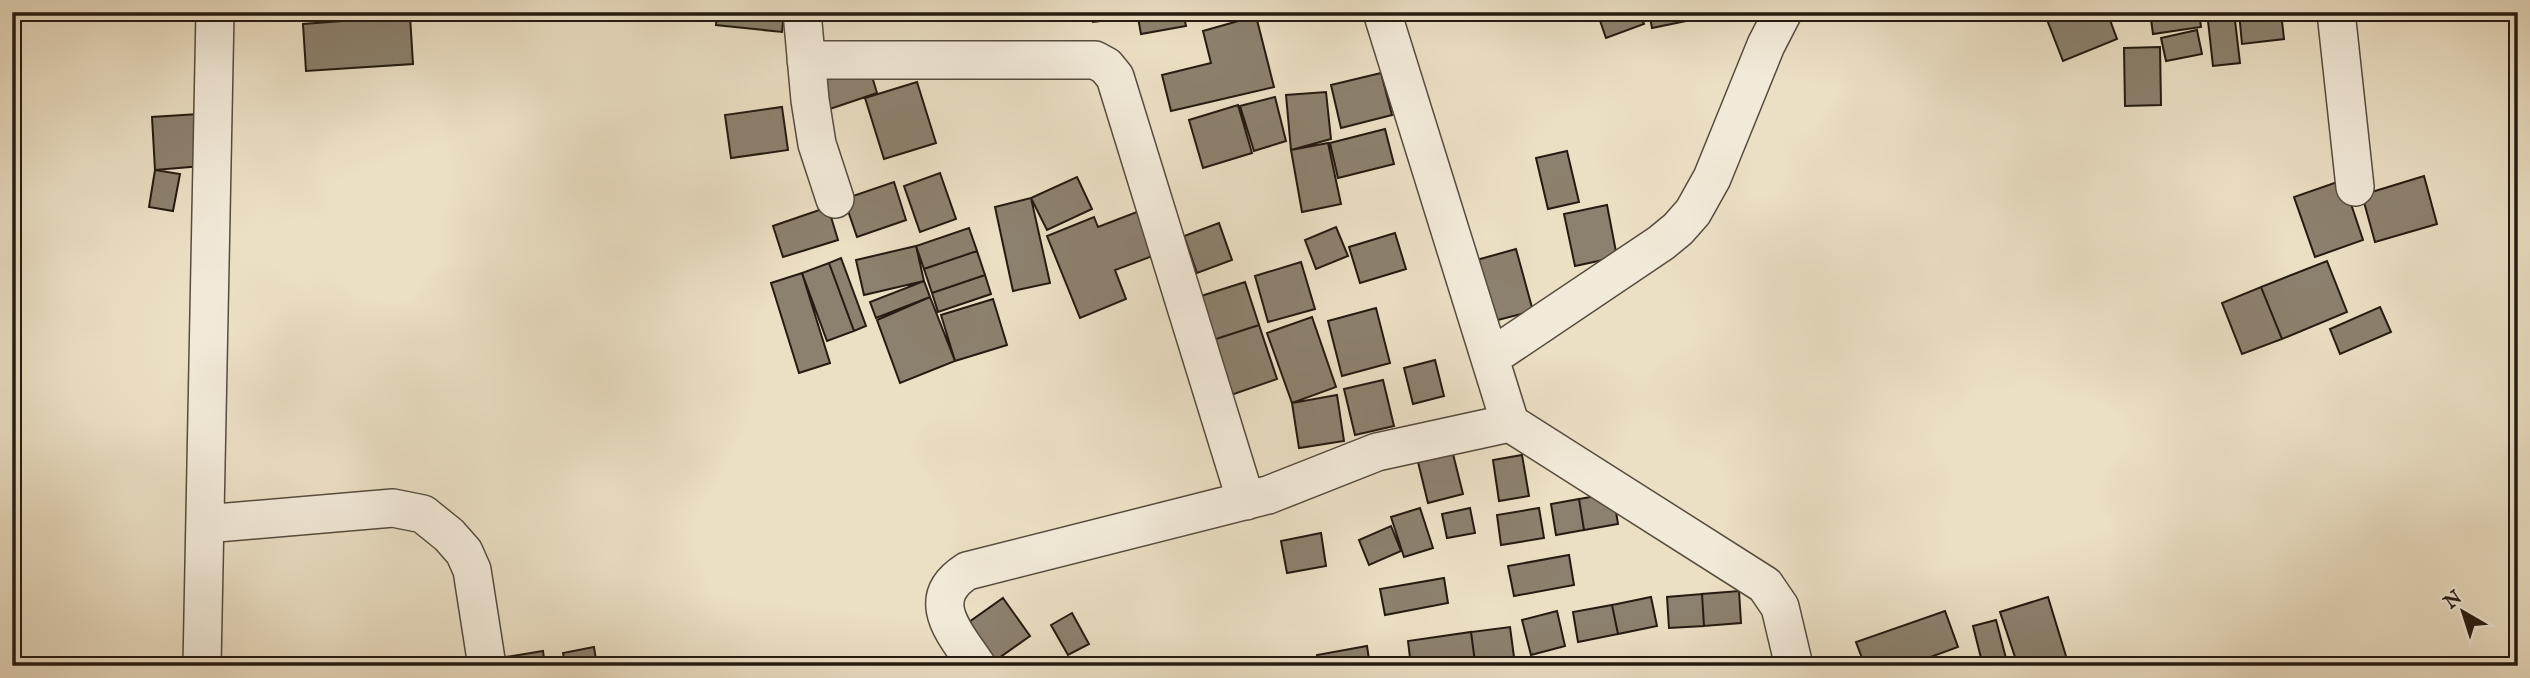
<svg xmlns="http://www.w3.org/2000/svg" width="2530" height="678" font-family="'IM FELL English',serif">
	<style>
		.building { fill: #8c816e; stroke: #251b11; stroke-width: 2 }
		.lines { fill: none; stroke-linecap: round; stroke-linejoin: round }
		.street-casing { stroke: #564c3e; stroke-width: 40 }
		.street { stroke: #f2ead9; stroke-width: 37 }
	</style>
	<rect width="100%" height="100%" fill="#ebdfc4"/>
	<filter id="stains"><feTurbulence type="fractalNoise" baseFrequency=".00286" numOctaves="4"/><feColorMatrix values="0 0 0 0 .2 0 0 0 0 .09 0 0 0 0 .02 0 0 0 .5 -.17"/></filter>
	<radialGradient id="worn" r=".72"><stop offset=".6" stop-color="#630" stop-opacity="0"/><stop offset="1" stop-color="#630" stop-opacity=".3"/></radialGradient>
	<path class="building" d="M717,12H784L782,32L716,25Z
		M1091,12H1126V18L1093,22Z
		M1137,12H1183L1186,26L1141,34Z
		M1597,12H1639L1644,24L1606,38Z
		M1649,12H1694L1696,19L1652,28Z
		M2044,12H2077L2080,19L2098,12H2107L2117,39L2063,61Z
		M2150,12H2199L2201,27L2153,34Z
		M2207,12H2234L2240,63L2213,66Z
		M2239,12H2281L2284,39L2242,44Z
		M410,16L413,64L306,71L303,24Z
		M1256,16L1274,87L1171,111L1162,75L1211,63L1203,31Z
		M2197,30L2202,54L2166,61L2161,38Z
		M2160,47L2161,105L2125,106L2124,48Z
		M868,63L877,93L824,111L814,81Z
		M1381,73L1392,115L1341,128L1331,85Z
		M917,82L936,143L884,159L865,98Z
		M1326,92L1331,139L1291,150L1286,95Z
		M1275,97L1286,141L1254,151L1240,106Z
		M1238,105L1252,153L1203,168L1189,120Z
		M782,107L788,150L731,158L725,115Z
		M198,114L202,166L155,170L152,117Z
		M1385,129L1394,164L1338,178L1330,143Z
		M1328,143L1341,204L1302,212L1291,150Z
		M1567,151L1579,202L1548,209L1536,158Z
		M155,170L180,174L173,211L149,207Z
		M940,173L956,219L920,232L904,186Z
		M2424,176L2437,224L2375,242L2362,195Z
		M1077,177L1092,209L1047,230L1031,198Z
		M2343,180L2363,240L2315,257L2294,197Z
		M894,182L906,220L857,237L844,199Z
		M1031,198L1050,283L1013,291L995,207Z
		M1607,205L1617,257L1575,266L1564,214Z
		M828,207L838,240L783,257L773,226Z
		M1142,210L1158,254L1115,270L1126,299L1080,318L1047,236L1094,217L1098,227Z
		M1219,223L1232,260L1197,273L1184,236Z
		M1336,227L1348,256L1316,269L1305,240Z
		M969,228L977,251L924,269L916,246Z
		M1395,233L1406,269L1360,283L1349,247Z
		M916,246L924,281L864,295L856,260Z
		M1516,249L1533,311L1490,322L1473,261Z
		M977,251L985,275L932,293L924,269Z
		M841,258L866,326L854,331L829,263Z
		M2327,261L2347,312L2282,339L2261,287Z
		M1301,262L1315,309L1268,322L1255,276Z
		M829,263L854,331L827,341L802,273Z
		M802,273L830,363L799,373L771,283Z
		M985,275L991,294L938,312L932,293Z
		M924,281L930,297L876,318L870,302Z
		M1245,282L1259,325L1213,340L1198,297Z
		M2261,287L2282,339L2242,354L2222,303Z
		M930,297L955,361L900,383L877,320Z
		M993,299L1007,345L955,361L941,315Z
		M2380,307L2391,332L2340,354L2330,329Z
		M1376,308L1390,363L1342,376L1328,321Z
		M1312,317L1336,387L1292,403L1267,333Z
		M1259,325L1277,379L1231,395L1213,340Z
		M1435,360L1444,396L1413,404L1404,368Z
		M1383,380L1394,426L1355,435L1344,389Z
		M1337,395L1344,441L1299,448L1292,403Z
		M1453,454L1463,494L1428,503L1418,462Z
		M1522,455L1529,496L1499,501L1493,460Z
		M1613,493L1618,524L1584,530L1579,499Z
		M1579,499L1584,530L1556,535L1551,504Z
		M1420,508L1433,548L1404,557L1391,517Z
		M1470,508L1475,533L1447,538L1442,514Z
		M1539,508L1544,538L1501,545L1497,515Z
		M1391,526L1401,551L1369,565L1359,540Z
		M1321,533L1326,566L1287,573L1281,541Z
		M1569,555L1574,585L1514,596L1508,566Z
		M1444,578L1448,603L1385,615L1380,589Z
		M1739,591L1741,623L1704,626L1702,594Z
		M1702,594L1704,626L1669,628L1667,597Z
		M1651,597L1657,626L1618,634L1612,605Z
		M2048,597L2069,666H2018L2000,612Z
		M1003,598L1030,636L989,665L962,627Z
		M1612,605L1618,634L1578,642L1573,612Z
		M1557,611L1565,646L1531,655L1522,620Z
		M1945,611L1958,647L1906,666H1865L1856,642Z
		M1072,613L1089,644L1068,655L1051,625Z
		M1996,620L2008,666H1983L1973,626Z
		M1510,627L1514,657L1475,662L1471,632Z
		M1471,632L1475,662L1450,666H1411L1408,641Z
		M1367,646L1370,666H1319L1317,655Z
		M594,647L597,666H565L563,653Z
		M543,651L545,666H502L500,658Z"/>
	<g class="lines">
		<g class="street-casing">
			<path id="street" d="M802,12L810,100L817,144L835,199
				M1382,12L1510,423L1765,585L1780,607L1794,666
				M2336,12L2355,187
				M806,60H1095L1106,66L1115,77L1246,501
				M1490,358L1661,243L1678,229L1693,212L1712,178L1766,45L1783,12
				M205,524L393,508L423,514L449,535L464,552L472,570L487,666
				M202,666L215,12
				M977,666C956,634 922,600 967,571L1268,495L1377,452L1510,423"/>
		</g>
		<use href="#street" class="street"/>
	</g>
	<rect width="2530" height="678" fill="none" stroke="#ebdfc4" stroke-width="42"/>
	<rect x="14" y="14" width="2502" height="650" fill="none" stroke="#251b11" stroke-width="3.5"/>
	<rect x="21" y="21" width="2488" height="636" fill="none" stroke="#251b11" stroke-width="2"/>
	<g transform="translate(2463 612) rotate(321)" stroke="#f2ead9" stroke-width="5" paint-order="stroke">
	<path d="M0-5L12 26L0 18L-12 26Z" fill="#251b11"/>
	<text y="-10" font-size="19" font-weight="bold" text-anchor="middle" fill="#251b11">N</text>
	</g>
	<rect width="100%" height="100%" filter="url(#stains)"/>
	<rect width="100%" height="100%" fill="url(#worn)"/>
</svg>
